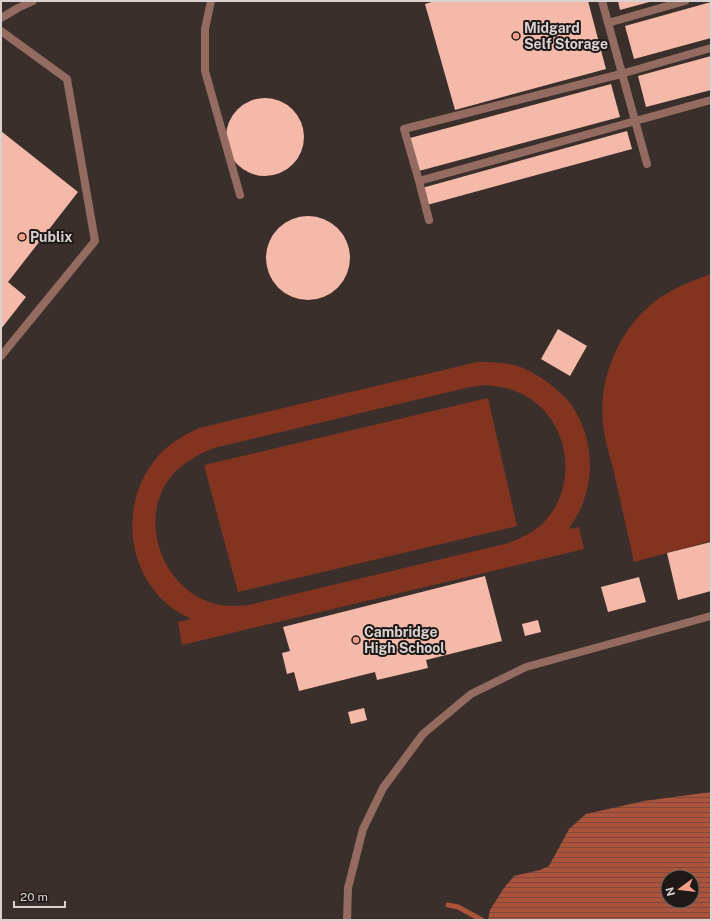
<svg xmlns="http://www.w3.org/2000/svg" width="712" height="921" font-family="'Public Sans',sans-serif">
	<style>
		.grass { fill: #833420; fill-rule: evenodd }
		.water { fill: url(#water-rules); fill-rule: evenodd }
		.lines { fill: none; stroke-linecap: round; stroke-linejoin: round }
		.stream { stroke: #ac533c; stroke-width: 5 }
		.building { fill: #f5b9a9 }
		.lane { stroke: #946b60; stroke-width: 8 }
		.poi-dot { fill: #f49e88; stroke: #1e1917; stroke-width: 1.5 }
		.labels { text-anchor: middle; stroke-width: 4; stroke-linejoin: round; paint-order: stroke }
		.poi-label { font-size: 14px; font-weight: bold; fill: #dad2d0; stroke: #1e1917; text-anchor: start }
	</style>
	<defs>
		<pattern id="water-rules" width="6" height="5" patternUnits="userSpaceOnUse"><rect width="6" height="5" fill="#ac533c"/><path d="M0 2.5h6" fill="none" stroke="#7c4a3d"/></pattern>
	</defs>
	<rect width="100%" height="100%" fill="#3b2f2c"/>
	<path class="grass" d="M711,274V541L634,562C627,531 620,499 613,468C609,453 604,438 603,423C598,379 619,330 654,302C670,289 692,281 711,274Z
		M477,362C490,362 502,362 514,365C529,369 544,379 556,389C562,395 570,401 574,409C592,438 595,473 582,505C579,514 573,521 569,529L579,527L584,549L182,645L178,622L191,619C182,614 172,609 165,602C124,564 121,497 159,455C170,443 184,435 199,428ZM485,385C495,386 505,387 515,391C569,411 583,485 541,525C532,533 520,538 509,543L249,605C238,606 227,607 216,604C160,590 135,514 175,472C186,461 199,454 214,448L470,387Z
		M488,398L517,526L238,592L204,465Z"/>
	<path class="water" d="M711,792V920H488L490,910L504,888L514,876L540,870L549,866L569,829L586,814L644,801ZM668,877H692V901H668Z"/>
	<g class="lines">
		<path class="stream" d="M448,905L458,907L482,920"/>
	</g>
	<path class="building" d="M435,1H588L606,69L455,110L425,4Z
		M618,1H653L620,10Z
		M711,2V38L634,59L625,26Z
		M711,56V90L646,107L638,76Z
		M611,84L620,117L419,171L410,138Z
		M226 137a39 39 0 1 1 78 0a39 39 0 1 1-78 0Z
		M1,131L78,192L8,282L26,297L1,329Z
		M627,131L632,149L427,205L422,188Z
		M266 258a42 42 0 1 1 84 0a42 42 0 1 1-84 0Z
		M558,329L587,346L570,376L541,359Z
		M711,542V591L678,600L667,553Z
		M485,576L502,641L426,660L428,668L377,680L375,672L299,691L294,672L287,674L282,653L290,651L283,627Z
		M639,577L646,602L608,612L601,587Z
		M538,620L541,632L525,636L522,624Z
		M364,708L367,720L351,724L348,712Z"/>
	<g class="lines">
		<path class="lane" d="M211,1L205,29V71L240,195
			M602,1L647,164
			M1,18L18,8L33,1
			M608,23L685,1
			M1,31L67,79L95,241L1,356
			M419,181L404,129L621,74L711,48
			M429,220L419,181L711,100
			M347,920L348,888L363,829L383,788L423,734L471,694L526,667L711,616"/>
	</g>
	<g class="poi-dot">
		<circle cx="516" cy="36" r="4"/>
		<circle cx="22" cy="237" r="4"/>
		<circle cx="356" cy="640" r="4"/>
	</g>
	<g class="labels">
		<g class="poi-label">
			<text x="524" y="33">Midgard<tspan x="524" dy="16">Self Storage</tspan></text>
			<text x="30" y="242">Publix</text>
			<text x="364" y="637">Cambridge<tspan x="364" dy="16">High School</tspan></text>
		</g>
	</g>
	<rect width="712" height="921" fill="none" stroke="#dad2d0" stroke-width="4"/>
	<g transform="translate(680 889) rotate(255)"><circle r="19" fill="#1e1917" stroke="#696361"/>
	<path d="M0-3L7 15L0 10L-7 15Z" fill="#f49e88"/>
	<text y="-6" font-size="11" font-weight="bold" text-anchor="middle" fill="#dad2d0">N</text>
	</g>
	<path d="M14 901v6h51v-6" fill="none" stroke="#dad2d0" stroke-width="2"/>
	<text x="20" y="901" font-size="12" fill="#dad2d0" stroke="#1e1917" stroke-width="3" paint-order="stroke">20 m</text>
</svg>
